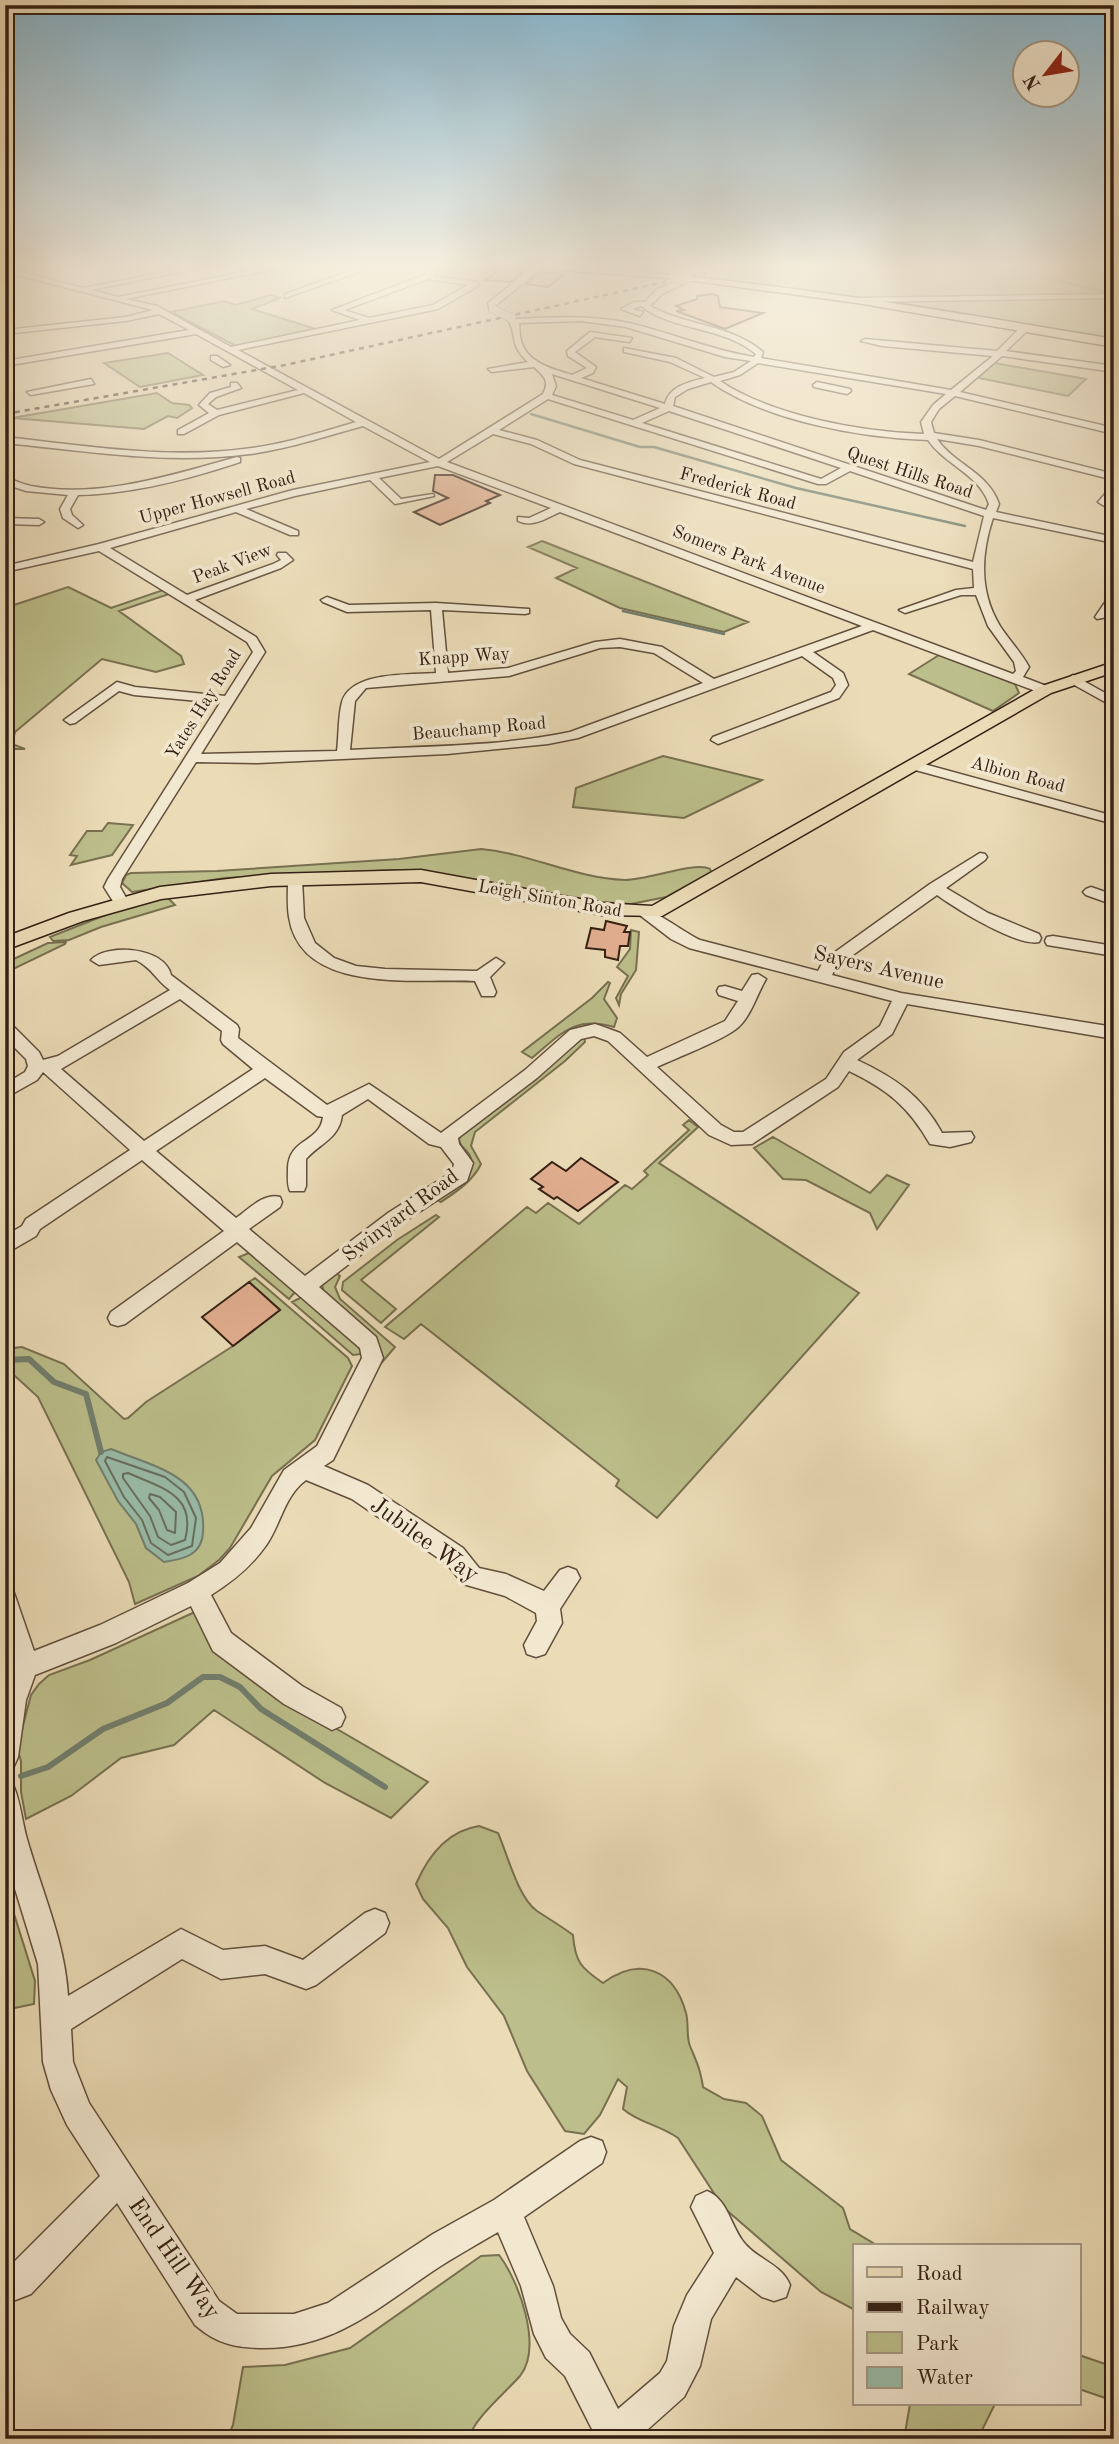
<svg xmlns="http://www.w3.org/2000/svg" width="1119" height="2444" font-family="'Old Standard TT',serif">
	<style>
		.green { fill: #bcbf8b; stroke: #787050; stroke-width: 2 }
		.water { fill: #99bca9; stroke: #717e6d; stroke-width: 2 }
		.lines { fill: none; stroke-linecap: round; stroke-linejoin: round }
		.shore { stroke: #676e5e; stroke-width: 2 }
		.stream-far1 { stroke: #717e6d; stroke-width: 2.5 }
		.stream { stroke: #717e6d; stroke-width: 6 }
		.building { fill: #e2af90; stroke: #352014; stroke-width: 2 }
		.minor-casing { stroke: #624f3d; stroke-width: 3 }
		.major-casing { stroke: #352014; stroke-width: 3 }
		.highway-casing { stroke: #352014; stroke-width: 3 }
		.minor { fill: #f2e8d0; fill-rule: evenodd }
		.major { fill: #ebdcb7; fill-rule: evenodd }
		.highway { fill: #ebdcb7; fill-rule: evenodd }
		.rail { stroke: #352014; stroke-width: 2.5; stroke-dasharray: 5 5; stroke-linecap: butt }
		.minor-bridge-casing { stroke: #624f3d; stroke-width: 9; stroke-linecap: butt }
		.highway-bridge-casing { stroke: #352014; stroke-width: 13; stroke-linecap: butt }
		.minor-bridge { stroke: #f2e8d0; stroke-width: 8 }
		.highway-bridge { stroke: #ebdcb7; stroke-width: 12 }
		.labels { text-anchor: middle; stroke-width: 7; stroke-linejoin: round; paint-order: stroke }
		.far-street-label { font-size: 18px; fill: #352014; stroke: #f2e8d0 }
		.street-label { font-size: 21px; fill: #352014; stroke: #f2e8d0 }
		.near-street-label { font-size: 24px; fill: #352014; stroke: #f2e8d0 }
	</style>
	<rect width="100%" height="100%" fill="#ebdcb7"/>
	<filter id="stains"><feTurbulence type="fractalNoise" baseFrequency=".00286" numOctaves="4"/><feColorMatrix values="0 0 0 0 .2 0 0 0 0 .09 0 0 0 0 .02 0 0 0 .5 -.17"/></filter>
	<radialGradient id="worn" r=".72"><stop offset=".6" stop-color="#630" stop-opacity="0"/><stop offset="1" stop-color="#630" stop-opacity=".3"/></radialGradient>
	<path class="green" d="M534,264H1114L1110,271L1097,269L1114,274V341L772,286L656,273Z
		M271,295L280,298L252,309L316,329L236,346L171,312L224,301L235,305Z
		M168,353L203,375L140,387L104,363Z
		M994,363L1086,379L1068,396L974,377Z
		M157,393L172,403L189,405L192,408L177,418L168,416L144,429L12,418Z
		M542,541L748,622L724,632L620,608L556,578L577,568L528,547Z
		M68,587L111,608L163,590L169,594L119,611L181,656L184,664L156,672L102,659L15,732L12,744L25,749H5V608Z
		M939,655L1015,684L1019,693L993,711L909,674Z
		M663,756L762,780L684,818L573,807L576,788Z
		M108,823L133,825L112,855L71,865L77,856L70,855L87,831H102Z
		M481,849C532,854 574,878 625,880C649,880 695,861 710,869L711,872L666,897L631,904L599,902L428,872L394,870L225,878L132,892L122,883L126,875L131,873L217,871L399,859Z
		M167,897L175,905L101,927L69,940L53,941L50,937L108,914Z
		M631,930L639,932L636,970L621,994L619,1005L616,998L628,976L617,967L630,949Z
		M66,942L65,944L5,973V963L48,943Z
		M608,982L610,983L604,999L617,1018L614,1027C574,1015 560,1035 532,1058L522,1052L592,998Z
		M584,1037L585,1042L565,1061L475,1132L471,1146L481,1164C473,1181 456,1192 441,1202L439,1201L438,1199C451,1190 480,1176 470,1156C466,1148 459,1147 459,1137Z
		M689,1120L698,1127L659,1163L859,1293L657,1518L616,1486L619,1480L421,1324L404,1339L385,1327L527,1207L536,1213L548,1203L579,1224L625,1185L632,1189L648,1175L644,1171L689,1130L683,1125Z
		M773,1137L870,1193L887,1175L909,1185L877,1229L870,1213L806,1180L783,1179L754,1148Z
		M436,1215L439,1217L361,1280L396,1309L381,1323L342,1290L343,1282L397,1240Z
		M249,1253L295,1292L289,1299L239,1257Z
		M335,1272L340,1276L335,1287L340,1299L395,1347L377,1368L381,1356L377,1340L324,1294L322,1284Z
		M255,1278L348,1358L352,1366L315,1440L272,1476L230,1548L219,1560L198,1576L135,1604L129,1582L38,1397L15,1376L5,1377V1349L22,1347L64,1364L124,1419L128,1418L146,1402L233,1346L280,1310L249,1282Z
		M302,1297L359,1347L362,1354L353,1355L292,1302Z
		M197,1611L318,1718L428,1782L391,1818L325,1783L214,1710L174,1745L121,1758L71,1796L26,1819L21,1792V1761L17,1748L31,1695L39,1684L49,1675L90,1660Z
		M479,1826L498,1833C507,1853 518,1898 537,1911C549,1919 561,1926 573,1935C575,1962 581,1968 603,1983C640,1956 674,1969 686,2013C689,2023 686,2036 690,2046C697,2063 700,2068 703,2087L724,2099L746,2103L762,2116L781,2160L843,2208L850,2229L878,2246H855V2310L821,2292L723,2207L678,2138C660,2125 639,2123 623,2109L627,2087L618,2079L600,2115L584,2134L565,2131L527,2071L504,2016L467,1967L448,1928L423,1899L416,1884C428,1856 447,1831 479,1826Z
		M5,1885L35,1981L34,2004L5,2010Z
		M499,2255C519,2281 543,2347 520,2376C507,2391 472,2420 469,2439H227L233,2425L243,2367L285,2365L350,2348L481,2256Z
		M1079,2355L1114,2367V2401L1079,2389Z
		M910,2404H995L982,2430L981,2439H904Z"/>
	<path class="water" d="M111,1449C154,1467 207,1475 203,1532C202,1555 184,1559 164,1562L146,1548L136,1524L118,1501L96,1460L101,1452Z"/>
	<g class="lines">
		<path class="shore" d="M107,1457L165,1477L184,1492L196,1518L192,1546L168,1555L151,1543L142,1520L124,1497L105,1461Z
			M128,1473C162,1488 197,1495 185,1540L171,1545L158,1537L150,1516L123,1478V1474Z
			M150,1494L160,1497L176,1512L175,1533L167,1530L159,1510L149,1498Z"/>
		<path class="stream-far1" d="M1013,264L1044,277L1114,294
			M531,414L640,447H654L796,488L965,526
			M623,611L724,634"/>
		<path class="stream" d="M5,1360L29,1359L54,1382L86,1394L101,1452
			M21,1776L48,1767L103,1729L167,1703L203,1677H220L240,1687L261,1709L385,1787"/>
	</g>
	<path class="building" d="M504,267L524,271L510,282L485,280L495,273V269Z
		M540,272L564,274L548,287L526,284Z
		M712,294L718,296L720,307L763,313L725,329L676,311L684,310L676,306L697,299V296Z
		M435,475H453L500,495L486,501L490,503L440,525L414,512L448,498L433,491Z
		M606,921L627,926L624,932H630L628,946H620L618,960L605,957V950L586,948L591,928L604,930Z
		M581,1158L618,1182L578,1211L557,1197L554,1199L539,1189L543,1187L531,1179L552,1162L566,1171Z
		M249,1282L280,1310L233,1346L202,1317Z"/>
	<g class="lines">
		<g class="minor-casing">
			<path id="minor" d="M206,264H221L91,290L118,297L284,264H299L126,299L157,306L231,347L360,320L332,310L424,275L437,264H445L433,276L478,282V286L438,309L238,350L439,459L543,394C550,381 544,376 534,367L492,372L488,369L528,362C508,344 518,334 507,318L511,316L515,319C553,317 591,315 629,323C671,333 711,350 754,357L756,354C723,326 675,332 641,306L632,309L643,312L640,316L621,309L634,302H645L656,290L689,276L692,280L662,294L650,306C686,326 730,324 763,352L761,358L951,390L993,356L882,346L861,341L865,339L997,351L1022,326H1028V330L1006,351L1114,366V372L1002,356L960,392L1114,428V434L955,396L939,409L931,422L934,433L979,440L1114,474V480L979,446L937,439C955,465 988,472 999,504L996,512L1114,537V543L993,518C981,554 979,592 1000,626C1009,640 1021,652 1029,667L1023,677L1049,687V693H1041L873,630L813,652L843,673L848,685L839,698L718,744L711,740L713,737L831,692L836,685L833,678L802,656L578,738L548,744L447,754L258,763L196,762L122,879L120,887L129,903L121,908L116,906L104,887L108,879L220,703L134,695L119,691L75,723L70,724L64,720L117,682L135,687L225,696L253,652L247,642L99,551L5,572V566L99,544L293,490L430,462L363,426C326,436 288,449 250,454C168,465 86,451 5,443V437C87,446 170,460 252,448C288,443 322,432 356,422L304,393L219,415L184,434H178V430L209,413L199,405L210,393L231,387V383H237L241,388L216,397L208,404L217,410L298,390L196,334L5,366V361L189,330L159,314L126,321L5,334V330L126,317L153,310L5,272V268L83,288ZM428,279L468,285L433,305L369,318L344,310ZM581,321L626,327L725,357L751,361L734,372L714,377L676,358L624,348V352L670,362L705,378C689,382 669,386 665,404L581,378L593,373L596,367L575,352L595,337L629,342L632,338L590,332L567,351L568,356L587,368L572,375C553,369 527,363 521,341C519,335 520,329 519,323ZM758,363L946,394L933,405L921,422L924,434C862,432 772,416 720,381L740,375ZM552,374L660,408L633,420L552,395L556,386ZM711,382C766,421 861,438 928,440C945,465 979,474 989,504L986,510L673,406L675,397L688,389ZM548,399L818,484H826L850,471L984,516L973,562L580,460L537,440L499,430ZM669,411L841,468L821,479L642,423ZM493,434L531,444L574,464L973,569L974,588L956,590L899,610L905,613L961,595H976L988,626L1014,662L1016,671L1013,674L447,462ZM438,466L551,508L529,518L518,517V521C533,528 546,518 560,512L862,626L714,679L662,647L620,639L595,642L508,668L448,673L442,610L525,614L529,613V609L436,603L349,605L327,597L321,600L323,602L347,612L431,610L436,673C410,675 351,671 342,702C338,717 339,735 337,751L201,754L265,652L256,637L195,600L281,568L293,560L286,553H278L277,555L281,560L273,564L187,595L110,548L236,512L290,535H298V531L246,509L295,496L370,480L395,504L434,496L433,494L401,499L379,478ZM620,647L654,653L703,683L570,732C497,747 424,746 350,750L355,701L366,688L509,676L600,648Z
				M307,264H334L358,268L381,264L285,298V294L353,270Z
				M537,264L544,266L495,306L496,311H490L488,303Z
				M1069,264L1114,271V275L1070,266Z
				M1114,294V298L857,302L853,300L857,298Z
				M211,356H217L230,365L223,367L211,360Z
				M91,379L94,384L31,395L27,392Z
				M817,382L850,389L851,391L847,394L814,387L813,385Z
				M237,457L240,458V462C189,479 133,494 78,495L70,509L72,515L83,525L78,528L63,518L60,509L68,495L26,491L5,484V477C14,480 22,484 31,486C99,499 172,475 237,457Z
				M1114,484V494L1109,501L1114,504V512L1098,502Z
				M5,518L39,519L44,522L39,525L5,524Z
				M1114,594V606L1107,617L1097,619L1095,617L1110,595Z
				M1073,675L1114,698V707L1069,682L1067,679Z
				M913,761L1114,816V824L908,768V762Z
				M980,853L985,854L987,857L985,860L946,888L988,913L1039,934L1041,938L1039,942C1017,947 955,908 937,895L836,967L832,975L901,993L1114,1027V1039L907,1004L892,1034L857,1060C894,1077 922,1096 942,1133L971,1132L974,1137L971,1142L950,1147L930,1144C908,1106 888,1090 849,1071L838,1087L752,1144L731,1145L709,1135L608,1041L594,1036L581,1039L537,1078L458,1138L459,1144L473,1163L467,1181L402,1223L319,1287L376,1337L383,1358L333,1460L324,1466L368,1485L463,1548L479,1568L506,1574L544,1591L560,1570L568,1567L576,1570L580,1578L560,1609L562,1623L545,1654L536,1657L527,1654L524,1645L537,1621L536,1613L505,1596L463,1584L447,1564L352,1499L306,1480C285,1495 281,1523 267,1544C252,1566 233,1581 211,1595L231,1633L302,1686L341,1708L345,1717L341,1726L332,1730L284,1704L213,1651L191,1606L116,1643L35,1675L26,1700L18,1757L14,1766L5,1770V1687L14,1666L5,1638V1586L13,1590L34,1651L100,1625L188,1583L220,1563L251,1528L284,1470L317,1446L362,1358L360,1348L237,1242L125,1324L118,1326L111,1324L108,1318L111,1312L224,1231L142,1160L40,1229L36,1236L5,1254V1236L22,1226L26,1219L130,1150L43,1072L37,1080L5,1098V1084L25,1072L28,1066L26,1059L5,1038V1022L11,1024L39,1052L43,1060L58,1056L170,990C156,980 152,968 136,960L99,965L91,960C107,943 165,947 171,975L237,1025L239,1029L238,1038L327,1105L369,1084L441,1133L525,1070L570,1030L595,1024L601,1026L620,1033L647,1057L725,1021L738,1001L719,995L717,991L719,987L725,986L742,991L752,975L758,974L766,979C757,994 750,1019 736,1029C719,1042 678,1057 657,1067L721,1125L734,1132H743L826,1079L844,1052L880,1026L892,1001L689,948L671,939L641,916L638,913L641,910C652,907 686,934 700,940L818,971L824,960L930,884ZM180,999L222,1031L221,1040L223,1044L253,1069L144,1141L61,1069ZM265,1078L317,1116L323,1117C320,1143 288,1138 288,1169C288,1177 287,1184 290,1191H304L306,1186V1159C320,1143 339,1139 342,1115L368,1099L429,1144L441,1147L454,1164L452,1172L388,1213L305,1276L249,1229L280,1207L282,1202L280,1197C264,1192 248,1210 236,1218L156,1151Z
				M295,874L302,879L304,918L315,943L334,958L356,966L385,969L477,971L496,958L504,963L490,977L496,992L494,996H482L475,981C418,978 301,996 289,917C287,905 288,891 288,879Z
				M1091,887L1114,895V905L1086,895L1083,892L1086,889Z
				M1053,936L1114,946V956L1047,945L1045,941L1047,937Z
				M5,1783L14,1787C21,1804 22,1822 27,1839C42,1892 65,1942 68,1996L181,1929L223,1950L265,1946L303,1960L365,1913L375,1909L385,1913L389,1923L385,1933L316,1985L306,1989L265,1974L221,1979L182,1959L71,2029L73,2062L89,2103L219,2301L237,2314H294L328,2303L433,2234L494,2200L580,2141L591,2137L602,2141L606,2152L602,2163L524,2217L553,2286L561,2318L570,2334L589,2352L618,2409L660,2373L667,2361L674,2326L687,2295L714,2253L691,2207L696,2196L707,2191C727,2199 730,2223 742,2240C755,2259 781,2263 790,2285L786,2297L774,2301L762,2297L736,2277L711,2319L700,2366L684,2397L637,2439H597L565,2376L546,2358L534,2334L521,2286L498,2232C476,2245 454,2257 433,2271C378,2308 334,2348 264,2348C236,2348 217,2344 195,2325L117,2203L31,2294L5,2304V2271L100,2176L67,2125L51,2090L43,2062L38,1964L5,1856Z"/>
		</g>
		<g class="major-casing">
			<path id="major" d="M1114,662V672L1051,693L662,916L602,915L421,882L271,886L161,899L83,921L5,950V937L69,913L160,887L271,874L421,870L602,903L652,906L1039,687Z"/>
		</g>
		<g class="highway-casing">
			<path id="highway" d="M512,264C568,264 626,270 681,276C826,290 970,315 1114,339V347L857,303L680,279L517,267Z"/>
		</g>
		<use href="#minor" class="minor"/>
		<use href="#major" class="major"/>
		<use href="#highway" class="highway"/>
		<path class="rail" d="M5,414L285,365L747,264"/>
		<g class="minor-bridge-casing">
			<path id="minor-bridge" d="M493,309L511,318"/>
		</g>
		<g class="highway-bridge-casing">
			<path id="highway-bridge" d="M676,277L685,278"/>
		</g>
		<use href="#minor-bridge" class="minor-bridge"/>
		<use href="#highway-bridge" class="highway-bridge"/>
	</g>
	<linearGradient id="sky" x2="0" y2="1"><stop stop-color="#88b7cf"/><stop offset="0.44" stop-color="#f6efdf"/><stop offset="1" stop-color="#f6efdf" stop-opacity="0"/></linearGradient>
	<rect width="1119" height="606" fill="url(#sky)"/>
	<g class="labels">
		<g class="far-street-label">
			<text transform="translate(910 472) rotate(18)" y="6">Quest Hills Road</text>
			<text transform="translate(738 488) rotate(15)" y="6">Frederick Road</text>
			<text transform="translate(217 497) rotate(-15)" y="6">Upper Howsell Road</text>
			<text transform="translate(749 559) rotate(21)" y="6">Somers Park Avenue</text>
			<text transform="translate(232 563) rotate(-21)" y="6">Peak View</text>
			<text transform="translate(464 656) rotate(-4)" y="6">Knapp Way</text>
			<text transform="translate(203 704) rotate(-58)" y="6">Yates Hay Road</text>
			<text transform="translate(479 728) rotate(-5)" y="6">Beauchamp Road</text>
			<text transform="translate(1018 774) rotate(15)" y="6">Albion Road</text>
			<text transform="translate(550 898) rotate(10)" y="6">Leigh Sinton Road</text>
		</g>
		<g class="street-label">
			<text transform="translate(879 967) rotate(13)" y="7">Sayers Avenue</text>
			<text transform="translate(400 1215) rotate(-37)" y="7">Swinyard Road</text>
		</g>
		<g class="near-street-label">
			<text transform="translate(425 1539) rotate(36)" y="8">Jubilee Way</text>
			<text transform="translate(175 2258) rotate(55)" y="8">End Hill Way</text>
		</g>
	</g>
	<rect width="1119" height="2444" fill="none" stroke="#ebdcb7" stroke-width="28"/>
	<rect x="7" y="7" width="1105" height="2430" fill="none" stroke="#352014" stroke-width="3.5"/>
	<rect x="14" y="14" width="1091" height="2416" fill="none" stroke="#352014" stroke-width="2"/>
	<rect x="853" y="2244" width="228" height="161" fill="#f2e8d0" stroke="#a69885" stroke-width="2"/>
	<rect x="867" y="2267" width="35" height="10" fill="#ebdcb7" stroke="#a69885" stroke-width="2"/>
	<text x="916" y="2280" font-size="21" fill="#352014">Road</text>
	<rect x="867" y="2302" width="35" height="10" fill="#352014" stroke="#a69885" stroke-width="2"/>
	<text x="916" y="2314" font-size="21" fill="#352014">Railway</text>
	<rect x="867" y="2332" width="35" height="21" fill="#bcbf8b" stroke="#a69885" stroke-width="2"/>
	<text x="916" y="2350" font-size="21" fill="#352014">Park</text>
	<rect x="867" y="2367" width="35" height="21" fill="#99bca9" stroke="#a69885" stroke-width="2"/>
	<text x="916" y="2384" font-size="21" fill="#352014">Water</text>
	<g transform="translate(1046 74) rotate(239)"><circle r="33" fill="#f2e8d0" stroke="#a69885" stroke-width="2"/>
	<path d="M0-5L12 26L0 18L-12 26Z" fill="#8f2418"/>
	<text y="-10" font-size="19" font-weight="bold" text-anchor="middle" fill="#352014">N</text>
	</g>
	<rect width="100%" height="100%" filter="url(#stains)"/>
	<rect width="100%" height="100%" fill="url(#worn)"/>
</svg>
